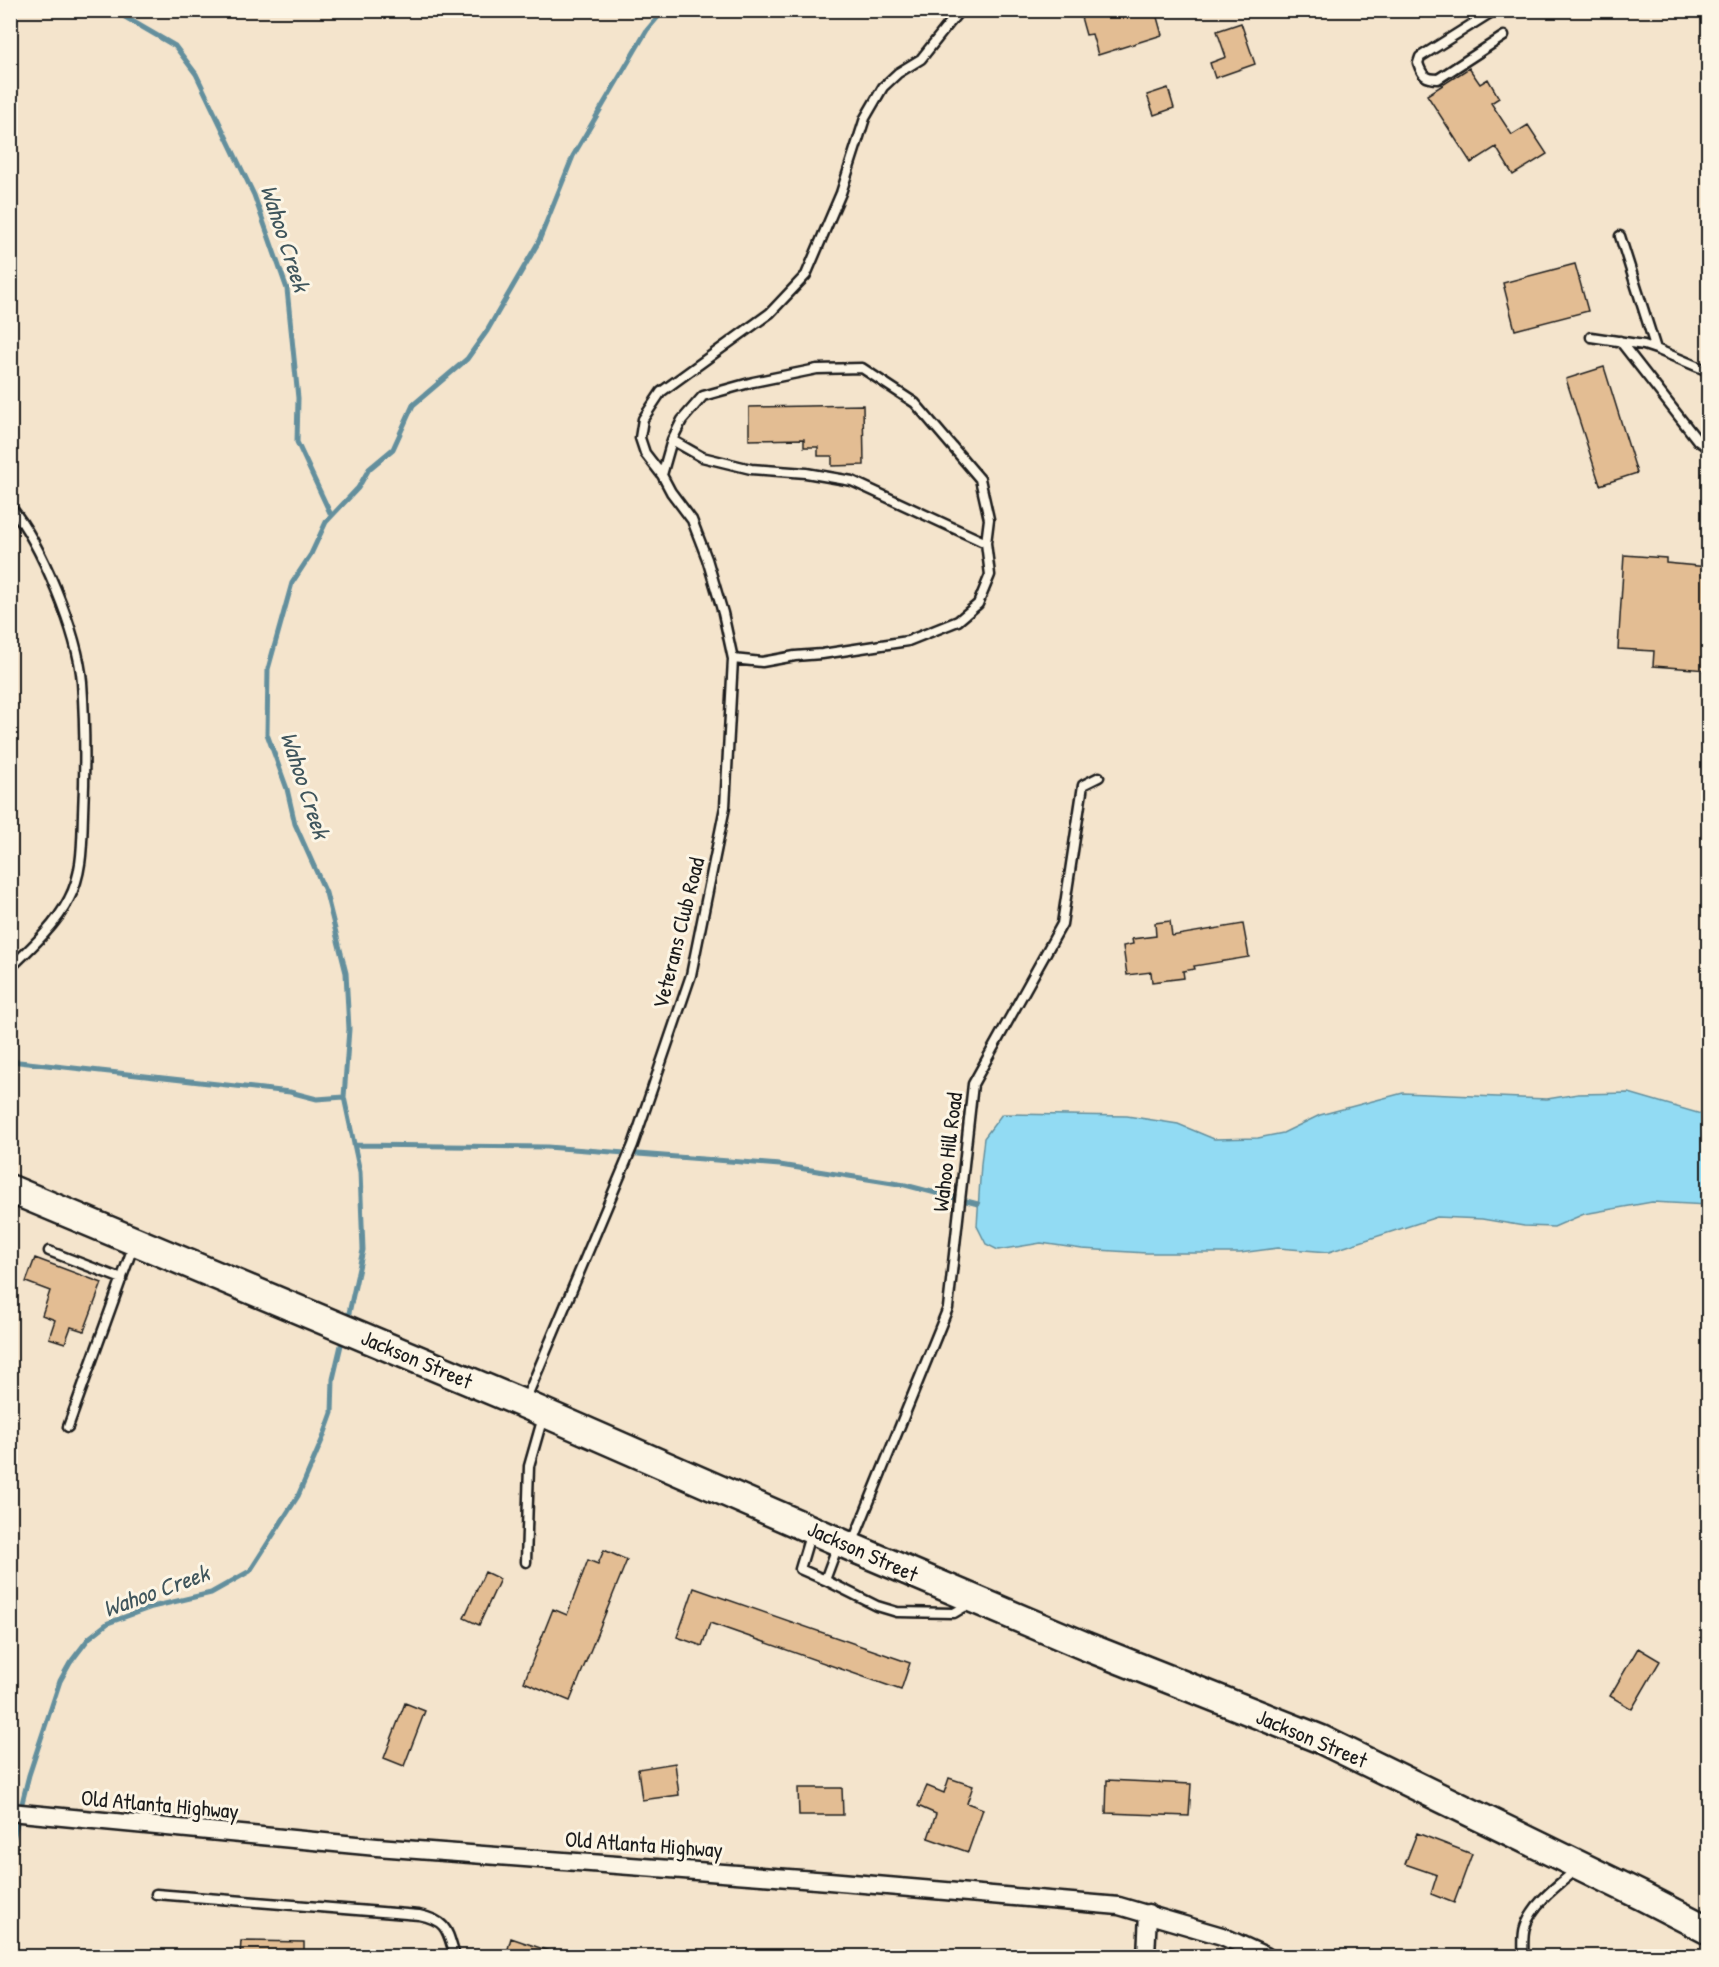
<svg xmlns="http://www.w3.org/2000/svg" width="1719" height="1967" font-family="'Patrick Hand',sans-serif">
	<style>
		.water { fill: #92dbf3; stroke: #638f9d; stroke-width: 1.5 }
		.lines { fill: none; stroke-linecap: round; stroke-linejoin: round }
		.stream { stroke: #638f9d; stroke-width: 5 }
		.building { fill: #e3bd93; stroke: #1c1c1c; stroke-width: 1.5 }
		.service-casing { stroke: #1c1c1c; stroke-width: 13 }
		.minor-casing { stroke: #1c1c1c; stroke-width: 21 }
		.primary-casing { stroke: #1c1c1c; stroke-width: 32 }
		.service { stroke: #fcf5e5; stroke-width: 8 }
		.minor { stroke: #fcf5e5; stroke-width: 16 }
		.primary { stroke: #fcf5e5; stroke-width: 27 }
		.labels { text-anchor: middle; stroke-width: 6; stroke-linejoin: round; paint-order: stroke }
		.street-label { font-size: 22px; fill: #1c1c1c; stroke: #fcf5e5 }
		.water-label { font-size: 24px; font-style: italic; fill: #3f555c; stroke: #fcf5e5 }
	</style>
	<rect width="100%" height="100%" fill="#f4e4cc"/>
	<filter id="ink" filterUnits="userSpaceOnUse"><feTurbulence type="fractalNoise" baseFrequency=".0167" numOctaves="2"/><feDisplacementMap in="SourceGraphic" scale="12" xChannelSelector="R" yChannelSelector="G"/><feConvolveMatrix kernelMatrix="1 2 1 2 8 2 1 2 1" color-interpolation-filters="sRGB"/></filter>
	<g filter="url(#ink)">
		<path class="water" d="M1403,1093L1547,1099L1578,1094L1629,1093L1708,1116V1205L1652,1202L1584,1214L1554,1227L1524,1226L1482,1219L1437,1217L1329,1252L1278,1248L1240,1253H1146L1082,1249L1041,1243L998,1250L986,1244L977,1226L981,1164L984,1138L1002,1114L1127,1116L1178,1124L1214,1139L1258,1138L1283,1133L1320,1115Z"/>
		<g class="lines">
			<path class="stream" d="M121,10L125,17L175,46L196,74L254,195L287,289L298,398L297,442L331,515
				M10,1061L290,1092L317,1099L344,1097
				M354,1145L547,1147L780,1165L905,1185L978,1204
				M349,1313L363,1250L360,1172L344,1097L349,1029L346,973L326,893L295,824L287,789L267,734L268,669L292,583L311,554L326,522L358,488L369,469L393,449L413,405L467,359L487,331L538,243L573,156L647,30L664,10
				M10,1851L29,1775L60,1681L70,1663L89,1638L108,1623L152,1607L211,1593L250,1571L298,1496L323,1438L332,1413L333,1379L341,1345"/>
		</g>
		<path class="building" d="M1079,10H1155L1162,35L1098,55L1092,34L1086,35Z
			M1241,23L1255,64L1215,78L1210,63L1226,57L1217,31Z
			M1469,68L1480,84L1488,79L1499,98L1491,103L1512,135L1528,125L1547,154L1513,175L1496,147L1471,163L1427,95Z
			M1168,88L1174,108L1154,115L1147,95Z
			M1575,264L1588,311L1515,330L1503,283Z
			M1604,367L1637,473L1600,485L1566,379Z
			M863,405L864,465L832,466V456H818V447H804V439L749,440V407Z
			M1624,555L1666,558V563L1708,567V670L1653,666L1654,651L1618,649Z
			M1170,921L1172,936L1243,924L1249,957L1194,966L1195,969L1183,971L1184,978L1152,982L1151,972L1127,975L1123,946L1133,944L1132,939L1156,936L1155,923Z
			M35,1258L102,1283L84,1331L71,1327L65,1343L49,1338L55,1320L42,1315L50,1291L26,1282Z
			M604,1550L627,1560L570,1701L524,1682L553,1609L567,1615L588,1560L598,1564Z
			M485,1572L500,1579L479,1625L464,1618Z
			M694,1588L910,1663L901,1690L710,1623L702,1646L677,1637Z
			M1638,1648L1660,1661L1632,1709L1610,1696Z
			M405,1703L425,1711L404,1766L384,1758Z
			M675,1763L679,1795L642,1800L638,1769Z
			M949,1778L973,1786L967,1803L983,1809L968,1852L928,1838L936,1814L918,1806L927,1786L944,1793Z
			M1107,1780L1191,1784L1189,1816L1106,1813Z
			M798,1788H842L843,1815H799Z
			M1417,1833L1472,1854L1454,1903L1431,1894L1437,1875L1405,1864Z
			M511,1938L558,1954V1956H506Z
			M241,1941L304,1942V1956H240Z"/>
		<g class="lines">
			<g class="service-casing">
				<path id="service" d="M1490,13L1420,57L1418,63C1422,75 1425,79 1438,79L1504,36
					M1620,236L1656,349L1708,371
					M1591,337L1644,345L1656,349
					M1620,341L1698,441L1708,448
					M672,440L682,420L703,396L753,382L817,369L862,368L915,403L980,479L989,519L986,543L990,575L978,604L958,621L908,641L822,654L795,656L762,662L733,659
					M662,475L645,453L640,438L643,419L661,392L770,313L806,275L841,193L865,118L883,87L898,73L921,59L960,10
					M10,506C41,543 78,634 82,682C85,725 85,771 83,814C82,842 83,873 69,899C56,925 31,948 10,968
					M49,1251L122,1279
					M525,1401L633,1145L691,975L725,807L733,659L723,613L707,559L692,520L671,492L662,475L672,440L702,457L751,469L806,473L852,481L986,543
					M68,1427L134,1244
					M811,1532L800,1569L825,1580L838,1545
					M852,1544L948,1308L973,1084L1062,924L1083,785L1099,777
					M526,1562L529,1466L543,1417
					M825,1580L877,1606L897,1612L954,1613L971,1603
					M156,1894L419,1915C448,1921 447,1931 455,1956
					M1523,1956C1524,1948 1522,1936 1525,1927C1532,1904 1558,1885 1576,1870"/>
			</g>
			<g class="minor-casing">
				<path id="minor" d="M10,1812L377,1847L829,1881L1119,1906L1222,1936L1266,1956
					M1146,1956L1148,1913"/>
			</g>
			<g class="primary-casing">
				<path id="primary" d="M10,1189L524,1404L851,1547L1085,1646L1320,1739L1642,1896L1708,1930"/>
			</g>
			<use href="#service" class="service"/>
			<use href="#minor" class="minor"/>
			<use href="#primary" class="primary"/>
		</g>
	</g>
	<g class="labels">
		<g class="street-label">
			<text transform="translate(678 933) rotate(-76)" y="8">Veterans Club Road</text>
			<text transform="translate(947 1152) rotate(-83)" y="8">Wahoo Hill Road</text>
			<text transform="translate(417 1359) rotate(23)" y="8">Jackson Street</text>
			<text transform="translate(863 1551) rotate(24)" y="8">Jackson Street</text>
			<text transform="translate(1312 1738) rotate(23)" y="8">Jackson Street</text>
			<text transform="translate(160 1804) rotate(5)" y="8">Old Atlanta Highway</text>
			<text transform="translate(644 1844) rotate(4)" y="8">Old Atlanta Highway</text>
		</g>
		<g class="water-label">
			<text transform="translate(285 238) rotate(72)" y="8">Wahoo Creek</text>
			<text transform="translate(305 785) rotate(72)" y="8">Wahoo Creek</text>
			<text transform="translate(156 1591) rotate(-20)" y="8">Wahoo Creek</text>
		</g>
	</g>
	<rect width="1719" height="1967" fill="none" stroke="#fcf5e5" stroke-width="36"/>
	<rect x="18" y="18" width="1683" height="1931" fill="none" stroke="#1c1c1c" stroke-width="2" filter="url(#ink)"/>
</svg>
